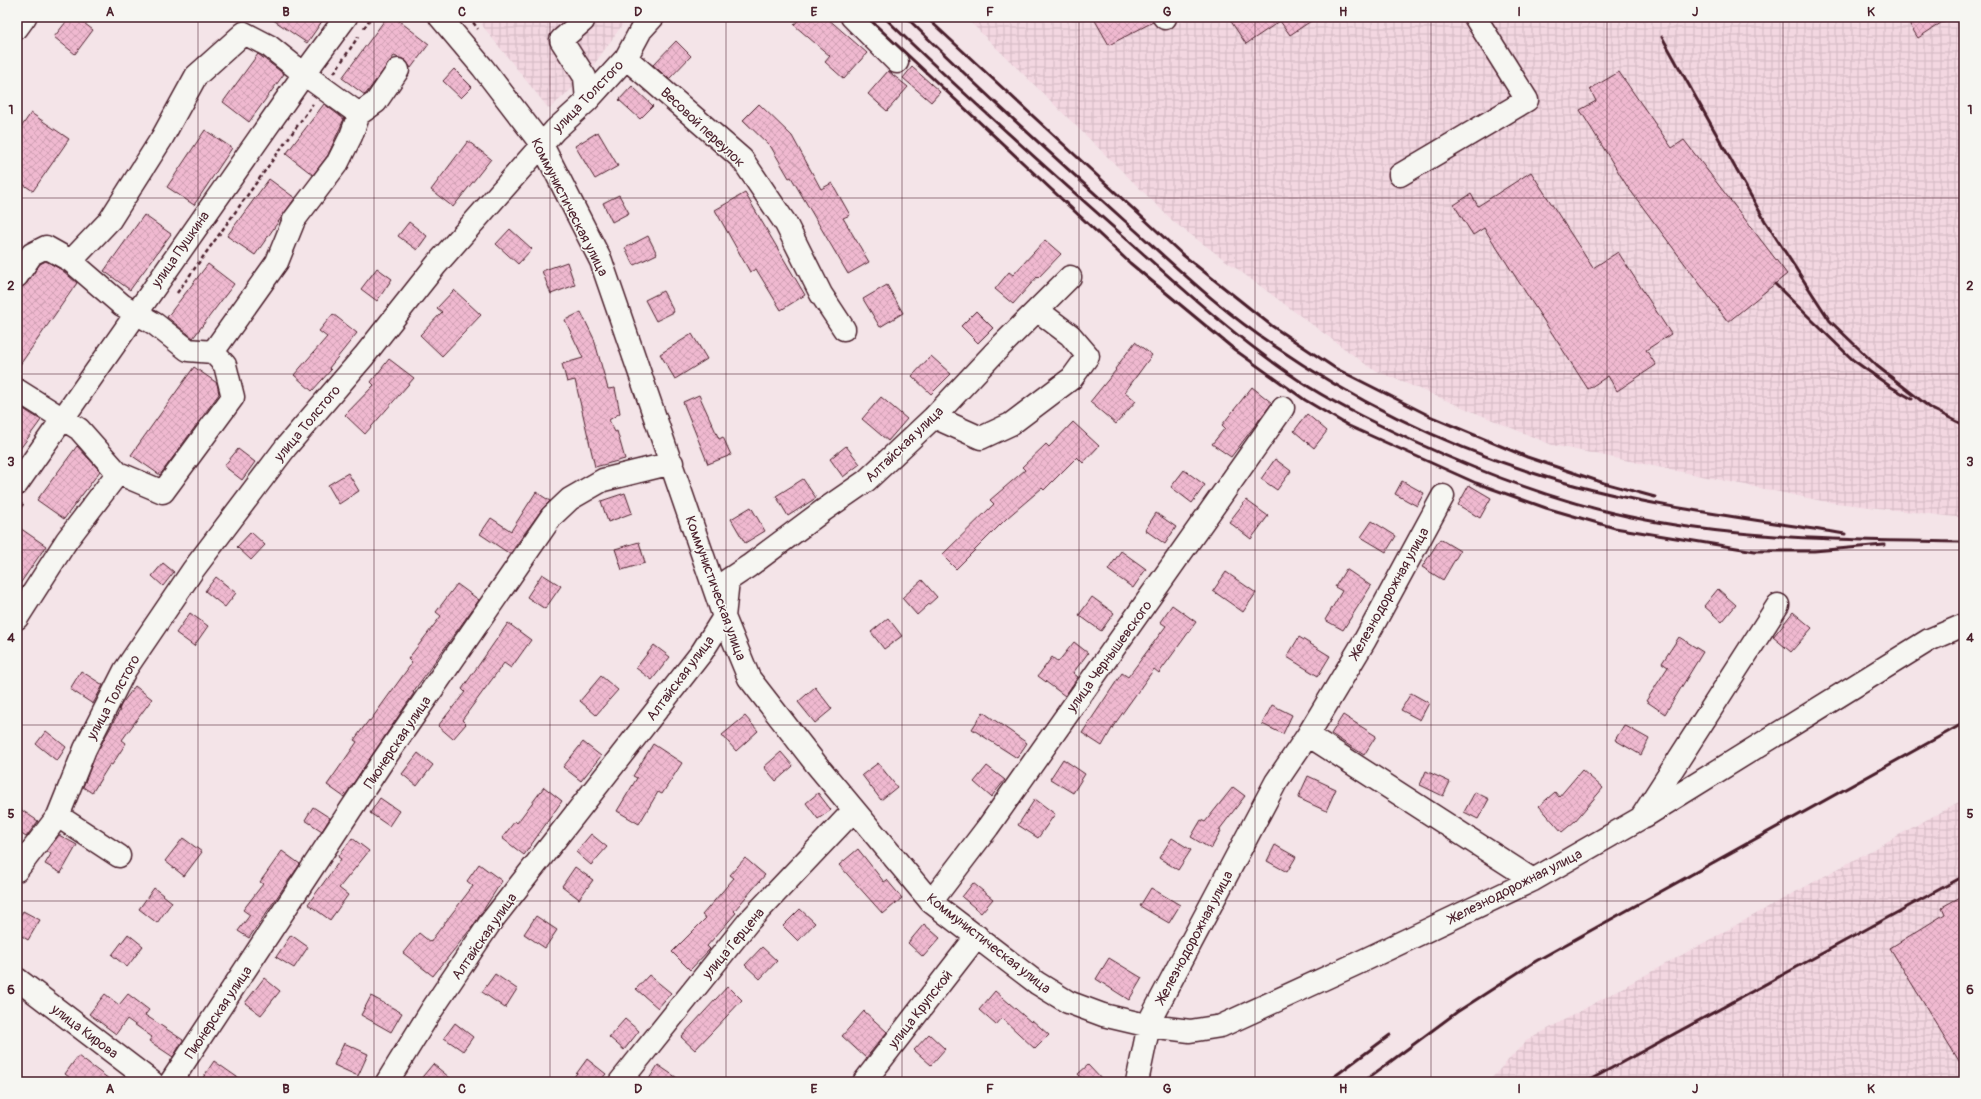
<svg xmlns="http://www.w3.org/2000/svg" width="1981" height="1099" font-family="Pangolin,sans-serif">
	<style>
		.industrial { fill: url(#industrial-grid) }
		.building { fill: url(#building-cross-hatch); stroke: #4a1f2b }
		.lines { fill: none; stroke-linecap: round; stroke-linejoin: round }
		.minor-casing { stroke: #4a1f2b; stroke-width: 25 }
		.major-casing { stroke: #4a1f2b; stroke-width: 25 }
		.path { stroke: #4a1f2b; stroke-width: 2.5; stroke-dasharray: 4 3; stroke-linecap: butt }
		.minor { stroke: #f6f6f2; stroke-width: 22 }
		.major { stroke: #f6f6f2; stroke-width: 22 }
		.rail { stroke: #4a1f2b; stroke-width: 3 }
		.grid { fill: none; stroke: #4a1f2b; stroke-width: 1; stroke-opacity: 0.55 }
		.labels { text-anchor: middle; stroke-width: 3; stroke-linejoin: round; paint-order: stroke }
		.street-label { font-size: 14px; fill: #4a1f2b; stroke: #f6f6f2 }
		.neatline { fill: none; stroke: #4a1f2b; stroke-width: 1.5 }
		.grid-label { font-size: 13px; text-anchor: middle; font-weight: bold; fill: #4a1f2b }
	</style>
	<defs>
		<pattern id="industrial-grid" width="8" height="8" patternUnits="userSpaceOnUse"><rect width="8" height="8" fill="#f3d7e1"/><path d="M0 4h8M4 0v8" fill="none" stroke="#d2b8c1"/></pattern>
		<pattern id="building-cross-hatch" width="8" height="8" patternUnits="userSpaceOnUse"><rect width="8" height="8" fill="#f0b9d0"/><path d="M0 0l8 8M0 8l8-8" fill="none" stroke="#cf9fb3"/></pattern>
	</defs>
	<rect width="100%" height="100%" fill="#f4e4e8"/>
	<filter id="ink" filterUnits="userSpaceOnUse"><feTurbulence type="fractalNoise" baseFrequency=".025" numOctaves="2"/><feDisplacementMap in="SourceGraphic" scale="8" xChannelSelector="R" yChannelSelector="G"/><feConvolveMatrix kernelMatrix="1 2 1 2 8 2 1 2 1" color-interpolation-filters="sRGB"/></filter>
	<g filter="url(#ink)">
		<path class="industrial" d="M491,17H628L585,77L549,109L481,24Z
			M965,17H1964V518L1827,502L1552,445L1372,369L1175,223Z
			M1964,799V1082H1488L1526,1041Z"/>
		<path class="building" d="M70,17H76L93,30L75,54L54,37Z
			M269,17H325L307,43Z
			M387,17H394L429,44L411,68L405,60L394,56L365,95L342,78Z
			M801,17H826L867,53L844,79L825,62L830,56L794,25Z
			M1093,17H1152L1153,22L1109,45Z
			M1228,17H1317L1290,35L1280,21L1246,44Z
			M1905,17H1950L1918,38Z
			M676,41L691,56L669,79L653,65Z
			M258,54L284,74L249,122L223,102Z
			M912,67L940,92L931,102L903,78Z
			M454,69L472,87L461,98L443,81Z
			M888,71L908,87L887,111L868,94Z
			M1619,72L1672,148L1684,140L1787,274L1728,322L1627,186L1580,110L1596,101L1590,89Z
			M632,86L653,106L640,119L619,100Z
			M324,104L344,119L328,155L313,175L286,154Z
			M759,104L792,136L821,189L832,183L850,215L843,218L869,262L848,274L791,177L789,178L771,147L743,120Z
			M31,113L69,139L33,191L17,180V133Z
			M205,130L232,148L194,205L167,187Z
			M598,132L618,166L595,179L575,146Z
			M468,141L491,159L453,207L431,190Z
			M1531,172L1593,268L1618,252L1671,334L1646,350L1656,365L1617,391L1608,376L1588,389L1484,228L1473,235L1454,205L1471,194L1478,206Z
			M269,179L295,198L255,255L227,236Z
			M745,193L805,295L781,310L756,269L750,272L715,210Z
			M619,195L629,213L612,222L603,203Z
			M144,215L171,234L130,290L104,271Z
			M409,222L427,236L417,250L398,236Z
			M510,229L532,249L518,264L496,244Z
			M648,236L657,254L634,265L625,248Z
			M1045,240L1061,254L1038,278L1037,277L1013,304L995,289L1009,272L1013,275Z
			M46,261L62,270L77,283L17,369V291L27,283L40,264Z
			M567,262L575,285L551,294L542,271Z
			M208,264L234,284L193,338L167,317Z
			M377,268L392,279L377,301L361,289Z
			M887,285L903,313L880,327L863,299Z
			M454,290L481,315L442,356L420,335L442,312L437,308Z
			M663,291L674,312L656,321L645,300Z
			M976,311L993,328L978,343L961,326Z
			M581,312L594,339L608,389L615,388L620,413L609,420L615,432L617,431L625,459L595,467L575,380L567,382L562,364L583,358L565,320Z
			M333,314L357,333L329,368L331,370L312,391L294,375L327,337L319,331Z
			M692,334L707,359L675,379L660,354Z
			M1135,342L1152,355L1125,392L1136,401L1116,424L1090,402L1116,370L1115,369Z
			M931,356L951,374L931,394L912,376Z
			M389,359L414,378L365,434L345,415L374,385L371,382Z
			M194,367L217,383L219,394L160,475L131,455Z
			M1252,387L1272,403L1231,457L1212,444L1225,428L1222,425Z
			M699,395L719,439L723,437L731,455L708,464L683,402Z
			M881,397L907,419L888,441L862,419Z
			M17,405L41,420L17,453Z
			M1307,414L1327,431L1314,448L1294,431Z
			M1073,422L1099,446L1083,463L1077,457L1044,490L1042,488L1007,518L956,569L942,555L994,504L990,500L1025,470L1022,467L1046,444L1049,447Z
			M77,446L100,471L64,519L37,500Z
			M846,446L860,464L843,477L830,459Z
			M238,449L255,462L242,480L224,466Z
			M1275,459L1291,471L1277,490L1261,479Z
			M1184,470L1205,485L1192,503L1171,487Z
			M348,473L359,491L339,504L328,485Z
			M803,479L816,498L788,516L776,496Z
			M1402,481L1424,493L1417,506L1395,494Z
			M1469,485L1491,498L1480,518L1458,505Z
			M536,492L550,501L542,509L510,554L480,534L491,518L511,531Z
			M625,493L632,513L608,522L601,501Z
			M1246,500L1268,516L1251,539L1229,522Z
			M751,507L765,531L745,543L731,519Z
			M1156,513L1176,527L1165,544L1145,530Z
			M1372,521L1396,536L1386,552L1361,537Z
			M17,526L46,546L17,588Z
			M251,532L265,545L251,560L237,547Z
			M1440,539L1460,551L1443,580L1422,567Z
			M639,542L645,563L622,570L615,549Z
			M1121,551L1146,569L1133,588L1108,570Z
			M163,563L174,572L163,586L152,576Z
			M1346,569L1371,586L1343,630L1325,620L1342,591L1335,587Z
			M1226,572L1256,593L1243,612L1213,591Z
			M542,574L561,586L545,609L527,597Z
			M216,577L236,593L225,607L205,591Z
			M922,580L937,597L917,615L902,598Z
			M457,584L479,600L413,692L414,693L344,797L327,785L357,742L354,740L369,720L370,721L412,663L408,659L441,616L436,612Z
			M1718,589L1736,605L1722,622L1704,606Z
			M1092,597L1114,613L1101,631L1079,615Z
			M1172,605L1196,622L1159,673L1154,669L1114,725L1102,746L1082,733L1122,673L1128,677L1166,626L1160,622Z
			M1793,612L1812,628L1791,652L1773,637Z
			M190,613L208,626L194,646L176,633Z
			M888,618L902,636L884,649L871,632Z
			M508,623L531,640L511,668L504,663L462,720L466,724L453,739L438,726L465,692L462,689Z
			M1299,637L1330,656L1318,676L1287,657Z
			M1679,637L1703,652L1665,714L1646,701L1668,667L1662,663Z
			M1074,642L1088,653L1073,673L1078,677L1065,696L1038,676L1052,657L1058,662Z
			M654,645L670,657L652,680L636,668Z
			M81,671L103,685L93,704L70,689Z
			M601,676L618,690L596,715L580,701Z
			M135,686L152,699L122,740L126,743L112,765L110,764L92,793L83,787L96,754L120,710H119L121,705Z
			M815,687L832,709L815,723L798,702Z
			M1411,693L1429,703L1420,720L1401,710Z
			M1272,705L1292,715L1283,734L1262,724Z
			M983,712L1027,743L1017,758L972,729Z
			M1343,715L1376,736L1364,755L1331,734Z
			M745,716L758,731L736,751L722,735Z
			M1624,725L1649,739L1641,755L1615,740Z
			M46,731L66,747L57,761L36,744Z
			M583,742L601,756L581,781L563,767Z
			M653,744L682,763L662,794L658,792L639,824L617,811L637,778L633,776Z
			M781,752L793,766L776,781L764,767Z
			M418,753L433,765L417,786L402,774Z
			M1063,759L1085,774L1073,793L1050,779Z
			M878,763L897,787L881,800L862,775Z
			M987,766L1005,780L991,797L974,782Z
			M1582,770L1603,788L1575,821L1562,832L1539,806L1555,792L1559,797Z
			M1426,771L1450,782L1443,796L1420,785Z
			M1308,776L1336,789L1326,811L1298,798Z
			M544,787L562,801L524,855L502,838L515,821L517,823Z
			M1233,787L1245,796L1219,830L1221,831L1211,849L1191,837L1201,820L1205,822Z
			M1475,792L1489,799L1478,819L1464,812Z
			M818,793L831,810L818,819L806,803Z
			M380,798L399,811L389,826L370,813Z
			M1035,799L1055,814L1038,838L1018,825Z
			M17,807L38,821L26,837L17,831Z
			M313,807L330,818L322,831L305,820Z
			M591,834L607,847L591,865L576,852Z
			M59,835L77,845L61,873L45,864L51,854L47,851Z
			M183,838L202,852L184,876L165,861Z
			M352,838L369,851L339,888L348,895L330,920L308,904L341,859L338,857Z
			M1172,838L1191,850L1178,870L1159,858Z
			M1275,845L1296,857L1287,872L1267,861Z
			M858,849L884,882L887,880L902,898L883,914L839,865Z
			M282,851L300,864L249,938L238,931L250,915L243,910L263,884L260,882Z
			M745,858L765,875L734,911L736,913L707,946L710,949L690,970L672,952L706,918L702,915L734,878L730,875Z
			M479,864L502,881L473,926L433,976L403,953L419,933L430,942L473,886L467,881Z
			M575,867L593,880L579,899L562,886Z
			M973,883L993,899L981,913L962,897Z
			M154,888L172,902L157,923L139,909Z
			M1151,888L1180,905L1169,923L1140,906Z
			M1964,895V1069L1890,948L1945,914L1942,907Z
			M800,909L815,923L798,941L783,926Z
			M23,911L40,920L28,940L17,933V921Z
			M536,916L557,930L545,948L524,934Z
			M924,924L940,938L923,957L908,943Z
			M128,934L143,946L127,967L112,955Z
			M291,935L308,947L294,968L276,957Z
			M762,947L777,961L760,979L745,965Z
			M1109,958L1142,978L1129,1000L1096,979Z
			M495,974L517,989L505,1008L482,992Z
			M649,975L671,993L658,1008L636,989Z
			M264,978L280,991L261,1015L245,1003Z
			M728,986L742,1000L695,1050L681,1037Z
			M995,991L1031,1022L1032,1020L1049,1035L1035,1049L1002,1018L996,1025L979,1010Z
			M105,994L119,1005L128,994L149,1010L145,1015L183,1040L173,1057L149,1041L152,1037L127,1019L116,1034L89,1014Z
			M371,996L402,1013L391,1032L361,1015Z
			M864,1011L887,1032L866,1058L842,1036Z
			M625,1019L639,1031L624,1050L609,1037Z
			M455,1023L473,1037L463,1051L444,1038Z
			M929,1034L945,1049L931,1065L914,1050Z
			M344,1043L368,1054L358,1076L334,1065Z
			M78,1056L113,1082H75L65,1074Z
			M587,1059L606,1074L599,1082H581L574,1077Z
			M214,1061L244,1082H200Z
			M433,1064L455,1082H418Z
			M658,1065L683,1082H647Z
			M1088,1065L1104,1082H1085L1078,1074Z"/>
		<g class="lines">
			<g class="minor-casing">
				<path id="minor" d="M440,17L483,68L542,145L601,261L724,617L749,678L816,764L931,902L1037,983L1068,1002L1103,1015L1150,1026L1190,1031L1221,1026L1356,964L1533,880L1641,818L1778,605
					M852,17L897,62
					M1164,17L1165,18
					M583,21L561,40L585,77L587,101
					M626,58L742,159L786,224L821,294L844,329
					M359,114L376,102L398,70
					M1400,175L1527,100L1475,17
					M71,261L110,220L162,138L196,76L244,33L269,46L304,74L359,114L351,136L338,162L294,220L277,262L213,352
					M17,276L32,254L46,247L71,261L122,305L155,324L188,350L213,352L225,365L233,397L163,492L118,473L79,429L17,390
					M934,417L981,438L1011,424L1072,378L1088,356L1070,335L1037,310
					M17,484L304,74L346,17
					M17,618L67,540L118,473
					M1308,735L1533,880
					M58,816L119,856
					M1645,816L1929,640L1964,625
					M17,870L58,816L85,749L125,670L193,570L286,447L364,356L436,265L555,130L587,101L626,58L641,30L653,17
					M931,902L988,827L1283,408
					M17,979L152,1082
					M171,1082L382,762L552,516L570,499L603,480L672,463
					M387,1082L431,1011L490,923L702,652L724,617L728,580L749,566L824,510L866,481L934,417L995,352L1070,277
					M620,1082L749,921L854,810
					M864,1082L977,936
					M1137,1082L1150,1020L1276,782L1308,735L1365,640L1443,496"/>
			</g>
			<g class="major-casing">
				<path id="major" d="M17,28L25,17"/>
			</g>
			<path class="path" d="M469,17L478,29
				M364,28L371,17
				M334,73L358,37
				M177,293L313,104
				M17,513L24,502"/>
			<use href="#minor" class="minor"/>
			<use href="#major" class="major"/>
			<path class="rail" d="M867,17L1130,263L1235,350L1305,400L1349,426L1476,483L1546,508L1615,528L1755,551H1814L1884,545
				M884,17C963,94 1046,168 1129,241C1187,293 1244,345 1309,387C1343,408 1379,425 1415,442C1489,476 1565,505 1646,520C1750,540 1858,540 1964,542
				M906,17C977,87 1051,154 1125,221C1173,264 1219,309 1273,345C1353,400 1443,444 1536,474C1636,506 1742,517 1845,534
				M926,17L1183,255L1272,326L1335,368L1434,418L1527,457L1604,483L1655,497
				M1662,37L1765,221L1830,321L1877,366L1933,410
				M1775,284L1853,360L1891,387L1912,399
				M1928,407L1964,425
				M1327,1082L1390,1035
				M1363,1082L1457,1012L1536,961L1964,723
				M1586,1082L1964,876"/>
		</g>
	</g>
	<path class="grid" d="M198,17V1082M374,17V1082M550,17V1082M726,17V1082M902,17V1082M1079,17V1082M1255,17V1082M1431,17V1082M1607,17V1082M1783,17V1082M17,198H1964M17,374H1964M17,550H1964M17,725H1964M17,901H1964"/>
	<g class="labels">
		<g class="street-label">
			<text transform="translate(588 96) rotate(-46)" y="5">улица Толстого</text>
			<text transform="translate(703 127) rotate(43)" y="5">Весовой переулок</text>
			<text transform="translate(570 207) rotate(63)" y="5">Коммунистическая улица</text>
			<text transform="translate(180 249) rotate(-55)" y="5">улица Пушкина</text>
			<text transform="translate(307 423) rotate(-50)" y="5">улица Толстого</text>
			<text transform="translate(904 444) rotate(-44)" y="5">Алтайская улица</text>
			<text transform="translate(716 588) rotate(70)" y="5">Коммунистическая улица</text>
			<text transform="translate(1389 593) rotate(-61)" y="5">Железнодорожная улица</text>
			<text transform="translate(1109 656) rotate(-54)" y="5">улица Чернышевского</text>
			<text transform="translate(680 678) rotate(-53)" y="5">Алтайская улица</text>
			<text transform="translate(113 697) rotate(-61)" y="5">улица Толстого</text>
			<text transform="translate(397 742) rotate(-56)" y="5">Пионерская улица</text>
			<text transform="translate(1515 886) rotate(-27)" y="5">Железнодорожная улица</text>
			<text transform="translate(484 936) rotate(-55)" y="5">Алтайская улица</text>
			<text transform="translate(1194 937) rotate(-62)" y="5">Железнодорожная улица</text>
			<text transform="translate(733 943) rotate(-50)" y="5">улица Герцена</text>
			<text transform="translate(989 943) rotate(38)" y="5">Коммунистическая улица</text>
			<text transform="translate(920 1009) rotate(-52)" y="5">улица Крупской</text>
			<text transform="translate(218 1012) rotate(-56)" y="5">Пионерская улица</text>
			<text transform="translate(85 1031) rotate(37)" y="5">улица Кирова</text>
		</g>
	</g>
	<rect width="1981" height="1099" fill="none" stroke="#f6f6f2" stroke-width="44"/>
	<rect x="22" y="22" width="1937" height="1055" class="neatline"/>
	<g class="grid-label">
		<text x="110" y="16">A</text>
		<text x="286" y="16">B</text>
		<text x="462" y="16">C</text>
		<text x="638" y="16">D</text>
		<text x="814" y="16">E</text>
		<text x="990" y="16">F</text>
		<text x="1167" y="16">G</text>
		<text x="1343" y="16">H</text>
		<text x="1519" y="16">I</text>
		<text x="1695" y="16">J</text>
		<text x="1871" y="16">K</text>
		<text x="11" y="114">1</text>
		<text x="1970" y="114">1</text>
		<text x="11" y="290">2</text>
		<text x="1970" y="290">2</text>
		<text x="11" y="466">3</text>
		<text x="1970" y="466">3</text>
		<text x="11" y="642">4</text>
		<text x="1970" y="642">4</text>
		<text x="11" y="818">5</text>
		<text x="1970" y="818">5</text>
		<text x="11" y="994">6</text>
		<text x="1970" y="994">6</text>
		<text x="110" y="1093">A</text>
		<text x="286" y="1093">B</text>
		<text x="462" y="1093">C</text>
		<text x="638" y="1093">D</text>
		<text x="814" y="1093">E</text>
		<text x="990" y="1093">F</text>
		<text x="1167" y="1093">G</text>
		<text x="1343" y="1093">H</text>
		<text x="1519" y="1093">I</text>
		<text x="1695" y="1093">J</text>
		<text x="1871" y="1093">K</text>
	</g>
</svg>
